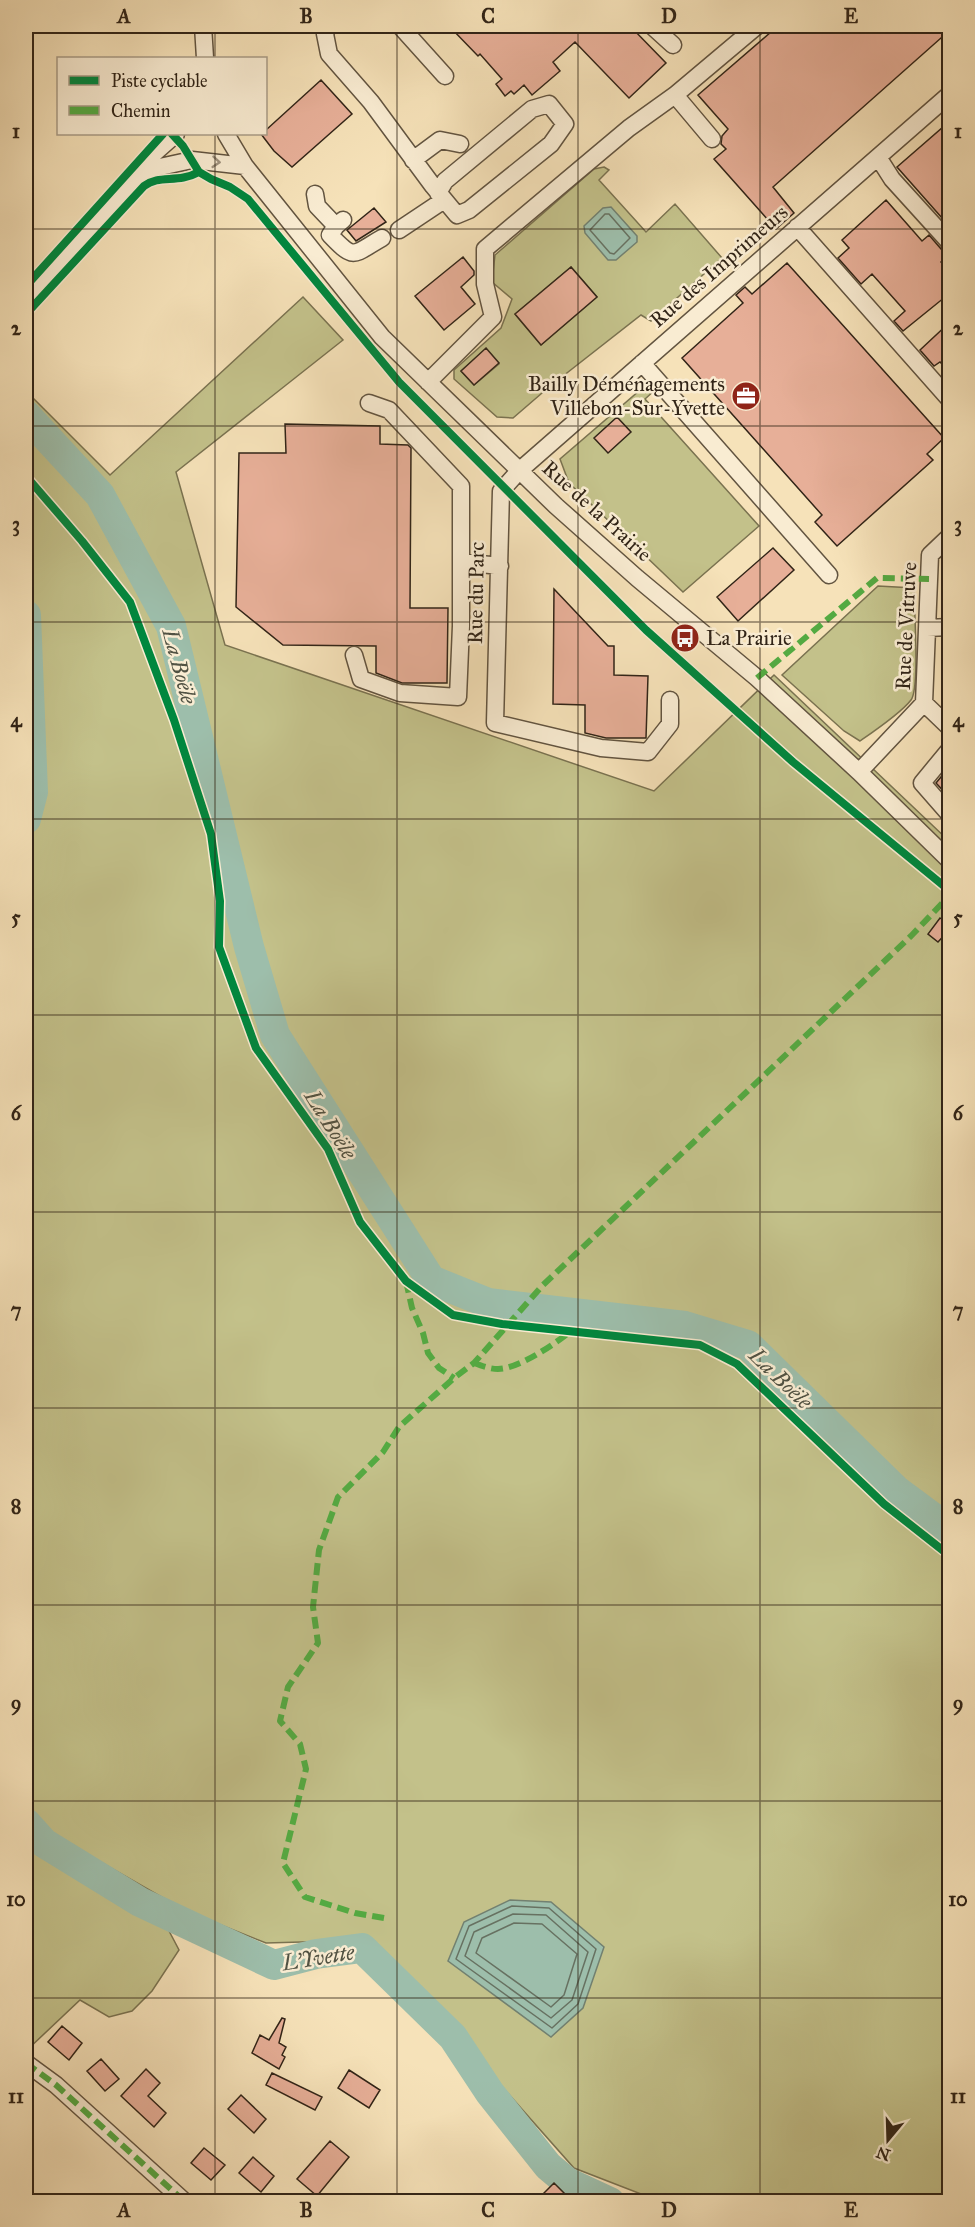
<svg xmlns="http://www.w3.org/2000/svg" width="975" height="2227" font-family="'IM FELL Great Primer',serif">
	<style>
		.green { fill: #c3c18a; stroke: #7a7250; stroke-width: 1.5; fill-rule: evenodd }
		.water { fill: #9dbeab; stroke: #728070; stroke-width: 1.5 }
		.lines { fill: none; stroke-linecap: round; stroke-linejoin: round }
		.shore { stroke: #677161; stroke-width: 1.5 }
		.river { stroke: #9dbeab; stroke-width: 30 }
		.building { fill: #e7af98; stroke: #312417; stroke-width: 1.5 }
		.minor-casing { stroke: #625440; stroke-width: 19 }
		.minor { stroke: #f9ecd2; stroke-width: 16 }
		.quiet { stroke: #54aa42; stroke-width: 6; stroke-dasharray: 12 6; stroke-linecap: butt }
		.cycleway-casing { stroke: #f9ecd2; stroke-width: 11 }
		.cycleway { stroke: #00873e; stroke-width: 8 }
		.oneway { stroke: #9f927e }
		.grid { fill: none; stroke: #312417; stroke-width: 1.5; stroke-opacity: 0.55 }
		.labels { text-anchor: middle; stroke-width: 5; stroke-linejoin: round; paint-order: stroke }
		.street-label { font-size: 21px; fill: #312417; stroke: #f9ecd2 }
		.poi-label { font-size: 21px; fill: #312417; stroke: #f9ecd2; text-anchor: end }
		.water-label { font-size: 22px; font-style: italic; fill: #515243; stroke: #f9ecd2 }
		.neatline { fill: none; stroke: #312417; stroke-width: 2 }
		.grid-label { font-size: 20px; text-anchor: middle; font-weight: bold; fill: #312417 }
	</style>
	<rect width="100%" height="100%" fill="#f6e2b9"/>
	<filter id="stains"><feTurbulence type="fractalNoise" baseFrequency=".00333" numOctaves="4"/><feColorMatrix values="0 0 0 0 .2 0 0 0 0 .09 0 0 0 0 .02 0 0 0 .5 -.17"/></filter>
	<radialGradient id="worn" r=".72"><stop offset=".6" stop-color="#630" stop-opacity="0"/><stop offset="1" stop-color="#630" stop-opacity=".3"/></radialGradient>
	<path class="green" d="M604,167L609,170L599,180L646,232L675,204L722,258L651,321L641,315L549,387L513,418L497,417L454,379V370L501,328L512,299L492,282L495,255L594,169ZM571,267L597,297L541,345L515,314ZM486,349L499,364L474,385L461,371Z
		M303,297L343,340L176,472L225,645L654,791L774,675L949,841V2201H659L574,2168L372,1940L266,1943L186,1911L53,1835L26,1805V391L110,475Z
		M646,385L655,390L645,399L759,526L683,592L569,483L560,459Z
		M878,586L914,588C914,608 920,688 911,700C901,713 873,732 860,741L844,731L782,675Z
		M26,1823L44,1843L140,1902L158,1910L179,1950L152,1991L132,2011L109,2017L80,2000L26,2051Z"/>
	<path class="water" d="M611,207L637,236V242L616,260H608L585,233L584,226L603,208Z
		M510,1900L551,1902L604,1947L583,2008L551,2037L448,1961L464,1922Z"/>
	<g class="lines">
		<path class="shore" d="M605,214H609L630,238L614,254L610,253L590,230Z
			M512,1906L549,1908L596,1949L578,2004L552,2028L456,1959L469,1926Z
			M513,1914L546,1915L588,1952L572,2000L551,2018L465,1956L474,1932Z
			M514,1923L542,1924L577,1954L564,1995L551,2007L476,1953L482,1938Z"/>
		<path class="river" d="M26,415L100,495L171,626L249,947L275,1035L431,1280L488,1303L685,1326L748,1345L896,1490L950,1530
			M26,615L33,792L26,819
			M26,1823L44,1843L140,1902L274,1965L316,1954L362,1948L453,2037L490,2093L548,2166L567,2182L610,2202"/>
	</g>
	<path class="building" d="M449,26H630L666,63L629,98L575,42L553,62L560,71L532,95L524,85L514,94L511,91L505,96L496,84L502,79L480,54L478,56Z
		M778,26H950V30L773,187L794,213L776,229L714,159L726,149L721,144L722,136L728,129L698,95Z
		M321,80L352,114L292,167L274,151L261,134H266V130Z
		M950,121V227L897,167Z
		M886,200L922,241L929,235L942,250L950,253L941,262L950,271V293L903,331L894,321L905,311L872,274L861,284L838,258L849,248L842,240Z
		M374,208L386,222L356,241L347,230Z
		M463,257L474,271V275L461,287L475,304L444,330L415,296Z
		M787,263L944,438L927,454L933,460L837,546L815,522L822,515L682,358L743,303L736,295L745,287L752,294Z
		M571,267L597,297L541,345L515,314Z
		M950,322V372L940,362L934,366L920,350Z
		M486,348L499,363L474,385L461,371Z
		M617,417L631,432L608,453L594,438Z
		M285,424L380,426V444L408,445L411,448L410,608H448L447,683H402L376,673V646L283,645L236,607L239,453H286Z
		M773,548L794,570L738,621L717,597Z
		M554,589L608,646H614V675L648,676L646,738H606L585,733V705L553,704Z
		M950,766V798L936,783Z
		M940,918L950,925V929L938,942L928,934Z
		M282,2018L285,2019L279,2043L286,2047L282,2055L285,2057L279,2069L252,2053L260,2035L269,2040Z
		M62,2026L82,2043L69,2060L48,2042Z
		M101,2059L119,2079L105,2091L87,2071Z
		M146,2069L160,2083L148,2096L166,2113L154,2127L121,2096Z
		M349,2070L380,2090L369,2108L338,2088Z
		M272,2073L322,2097L315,2110L266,2085Z
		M241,2095L266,2119L254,2133L228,2109Z
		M330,2141L349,2157L317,2196L297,2179Z
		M204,2148L225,2165L211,2180L191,2163Z
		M253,2157L274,2176L261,2192L239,2173Z
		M554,2183L573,2202H535Z"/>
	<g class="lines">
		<g class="minor-casing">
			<path id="minor" d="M203,26L205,58
				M328,26L325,34L329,54L371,102L433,186L457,215L469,210L551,144L565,124L549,104L532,109L445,181L438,193
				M400,26L445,76
				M652,26L673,45
				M675,95L712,139
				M226,134L245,166L382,337L556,506L637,578L757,678L859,772L950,861
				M878,157L892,179L950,243
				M413,160L440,140L460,144
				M146,170L192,160L245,166
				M315,194L317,206L336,226L343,220
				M336,226L330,235C355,261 352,255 382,238
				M797,227L950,400
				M399,230L444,200
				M26,299L146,170L150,157L176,134
				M642,363L829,575
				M428,382L493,317L485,284V249L629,128L675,95L757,26
				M461,562L500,566
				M927,628L950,627
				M354,655L361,679L400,693L458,697L461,626V486L389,410L369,403
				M670,700V724L648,752L601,748L495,723L501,491L519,471L950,94
				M924,703L950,728
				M950,749L922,783L950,815
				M859,772L924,703L930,555L950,536
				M26,2063L56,2085L185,2202"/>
		</g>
		<use href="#minor" class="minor"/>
		<path class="quiet" d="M757,678L877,578L929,579
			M406,1281L412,1308L423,1333L428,1353L439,1368L454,1378
			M474,1363C482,1366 490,1369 498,1369C518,1369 555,1344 571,1331
			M384,1918L355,1913L305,1897L283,1863L306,1769L300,1744L280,1721L288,1687L318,1643L313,1607L319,1550L338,1497L383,1452L399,1427L454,1378L474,1363L542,1286L911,936L950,895
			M26,2063L56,2085L185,2202"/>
		<g class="cycleway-casing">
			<path id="cycleway" d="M172,134L183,146L199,172L211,179L230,187L248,199L399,382L646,630L793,762L950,891
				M26,286L163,134
				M26,314L144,186C160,174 177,184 199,172
				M26,476L82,541L130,602L174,720L211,834L220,901L219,947L256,1048L328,1149L360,1222L406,1281L453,1315L502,1324L700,1345L737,1364L884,1504L950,1556"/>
		</g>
		<use href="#cycleway" class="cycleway"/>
	</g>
	<defs><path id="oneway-chevron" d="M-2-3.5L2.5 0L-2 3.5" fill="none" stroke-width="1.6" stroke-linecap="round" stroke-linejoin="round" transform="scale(1.5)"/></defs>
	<use class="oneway" href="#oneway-chevron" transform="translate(216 162) rotate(5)"/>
	<path class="grid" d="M215,26V58M397,26V2202M578,26V2202M760,26V2202M215,134V2202M26,229H950M26,426H950M26,622H950M26,819H950M26,1015H950M26,1212H950M26,1408H950M26,1605H950M26,1801H950M26,1998H950"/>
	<defs>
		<g id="office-disc" transform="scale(1.5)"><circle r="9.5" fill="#8f2418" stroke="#f9ecd2"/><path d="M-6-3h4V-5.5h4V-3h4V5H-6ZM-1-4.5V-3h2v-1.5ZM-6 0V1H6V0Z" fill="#fff"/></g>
		<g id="bus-disc" transform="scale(1.5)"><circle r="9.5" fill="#8f2418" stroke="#f9ecd2"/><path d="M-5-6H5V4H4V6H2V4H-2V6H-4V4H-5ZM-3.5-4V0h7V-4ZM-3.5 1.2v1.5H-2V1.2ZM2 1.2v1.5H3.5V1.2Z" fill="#fff"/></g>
	</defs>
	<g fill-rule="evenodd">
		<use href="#office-disc" x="746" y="396"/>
		<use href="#bus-disc" x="685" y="638"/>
	</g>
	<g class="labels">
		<g class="street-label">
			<text transform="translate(719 266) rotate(-41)" y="7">Rue des Imprimeurs</text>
			<text transform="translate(597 511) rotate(42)" y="7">Rue de la Prairie</text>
			<text transform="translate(476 593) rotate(-89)" y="7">Rue du Parc</text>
			<text transform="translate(906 626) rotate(-87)" y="7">Rue de Vitruve</text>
		</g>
		<g class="poi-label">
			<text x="725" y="391">Bailly Déménagements<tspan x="725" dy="24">Villebon-Sur-Yvette</tspan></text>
			<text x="706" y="645" text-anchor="start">La Prairie</text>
		</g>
		<g class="water-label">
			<text transform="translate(180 666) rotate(75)" y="8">La Boële</text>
			<text transform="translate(331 1124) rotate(58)" y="8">La Boële</text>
			<text transform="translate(781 1378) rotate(44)" y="8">La Boële</text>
			<text transform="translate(318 1957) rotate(-9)" y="8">L'Yvette</text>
		</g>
	</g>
	<rect width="975" height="2227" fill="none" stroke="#f6e2b9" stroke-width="66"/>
	<rect x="57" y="57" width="210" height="78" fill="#f9ecd2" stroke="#a99c87" stroke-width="1.5"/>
	<rect x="69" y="76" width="30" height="9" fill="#00873e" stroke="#a99c87" stroke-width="1.5"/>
	<text x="111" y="87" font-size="18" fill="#312417">Piste cyclable</text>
	<rect x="69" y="106" width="30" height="9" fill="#54aa42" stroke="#a99c87" stroke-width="1.5"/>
	<text x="111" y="117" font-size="18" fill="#312417">Chemin</text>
	<g transform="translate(888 2140) rotate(199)" stroke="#f9ecd2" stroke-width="4.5" paint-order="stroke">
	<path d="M0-4.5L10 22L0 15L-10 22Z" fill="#312417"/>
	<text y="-9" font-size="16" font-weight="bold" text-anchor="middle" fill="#312417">N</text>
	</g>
	<rect x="33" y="33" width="909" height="2161" class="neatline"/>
	<g class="grid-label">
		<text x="124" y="23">A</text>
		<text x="306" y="23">B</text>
		<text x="488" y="23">C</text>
		<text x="669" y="23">D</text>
		<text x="851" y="23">E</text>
		<text x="16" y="138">1</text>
		<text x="958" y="138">1</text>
		<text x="16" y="335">2</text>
		<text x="958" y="335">2</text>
		<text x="16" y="531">3</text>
		<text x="958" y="531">3</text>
		<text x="16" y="727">4</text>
		<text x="958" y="727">4</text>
		<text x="16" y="924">5</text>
		<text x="958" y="924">5</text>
		<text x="16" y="1120">6</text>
		<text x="958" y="1120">6</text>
		<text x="16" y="1317">7</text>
		<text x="958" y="1317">7</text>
		<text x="16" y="1513">8</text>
		<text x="958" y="1513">8</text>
		<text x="16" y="1710">9</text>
		<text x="958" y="1710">9</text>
		<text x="16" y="1906">10</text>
		<text x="958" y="1906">10</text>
		<text x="16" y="2103">11</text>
		<text x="958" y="2103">11</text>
		<text x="124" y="2217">A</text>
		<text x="306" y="2217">B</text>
		<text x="488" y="2217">C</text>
		<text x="669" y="2217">D</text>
		<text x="851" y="2217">E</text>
	</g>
	<rect width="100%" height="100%" filter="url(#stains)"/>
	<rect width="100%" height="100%" fill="url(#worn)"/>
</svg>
